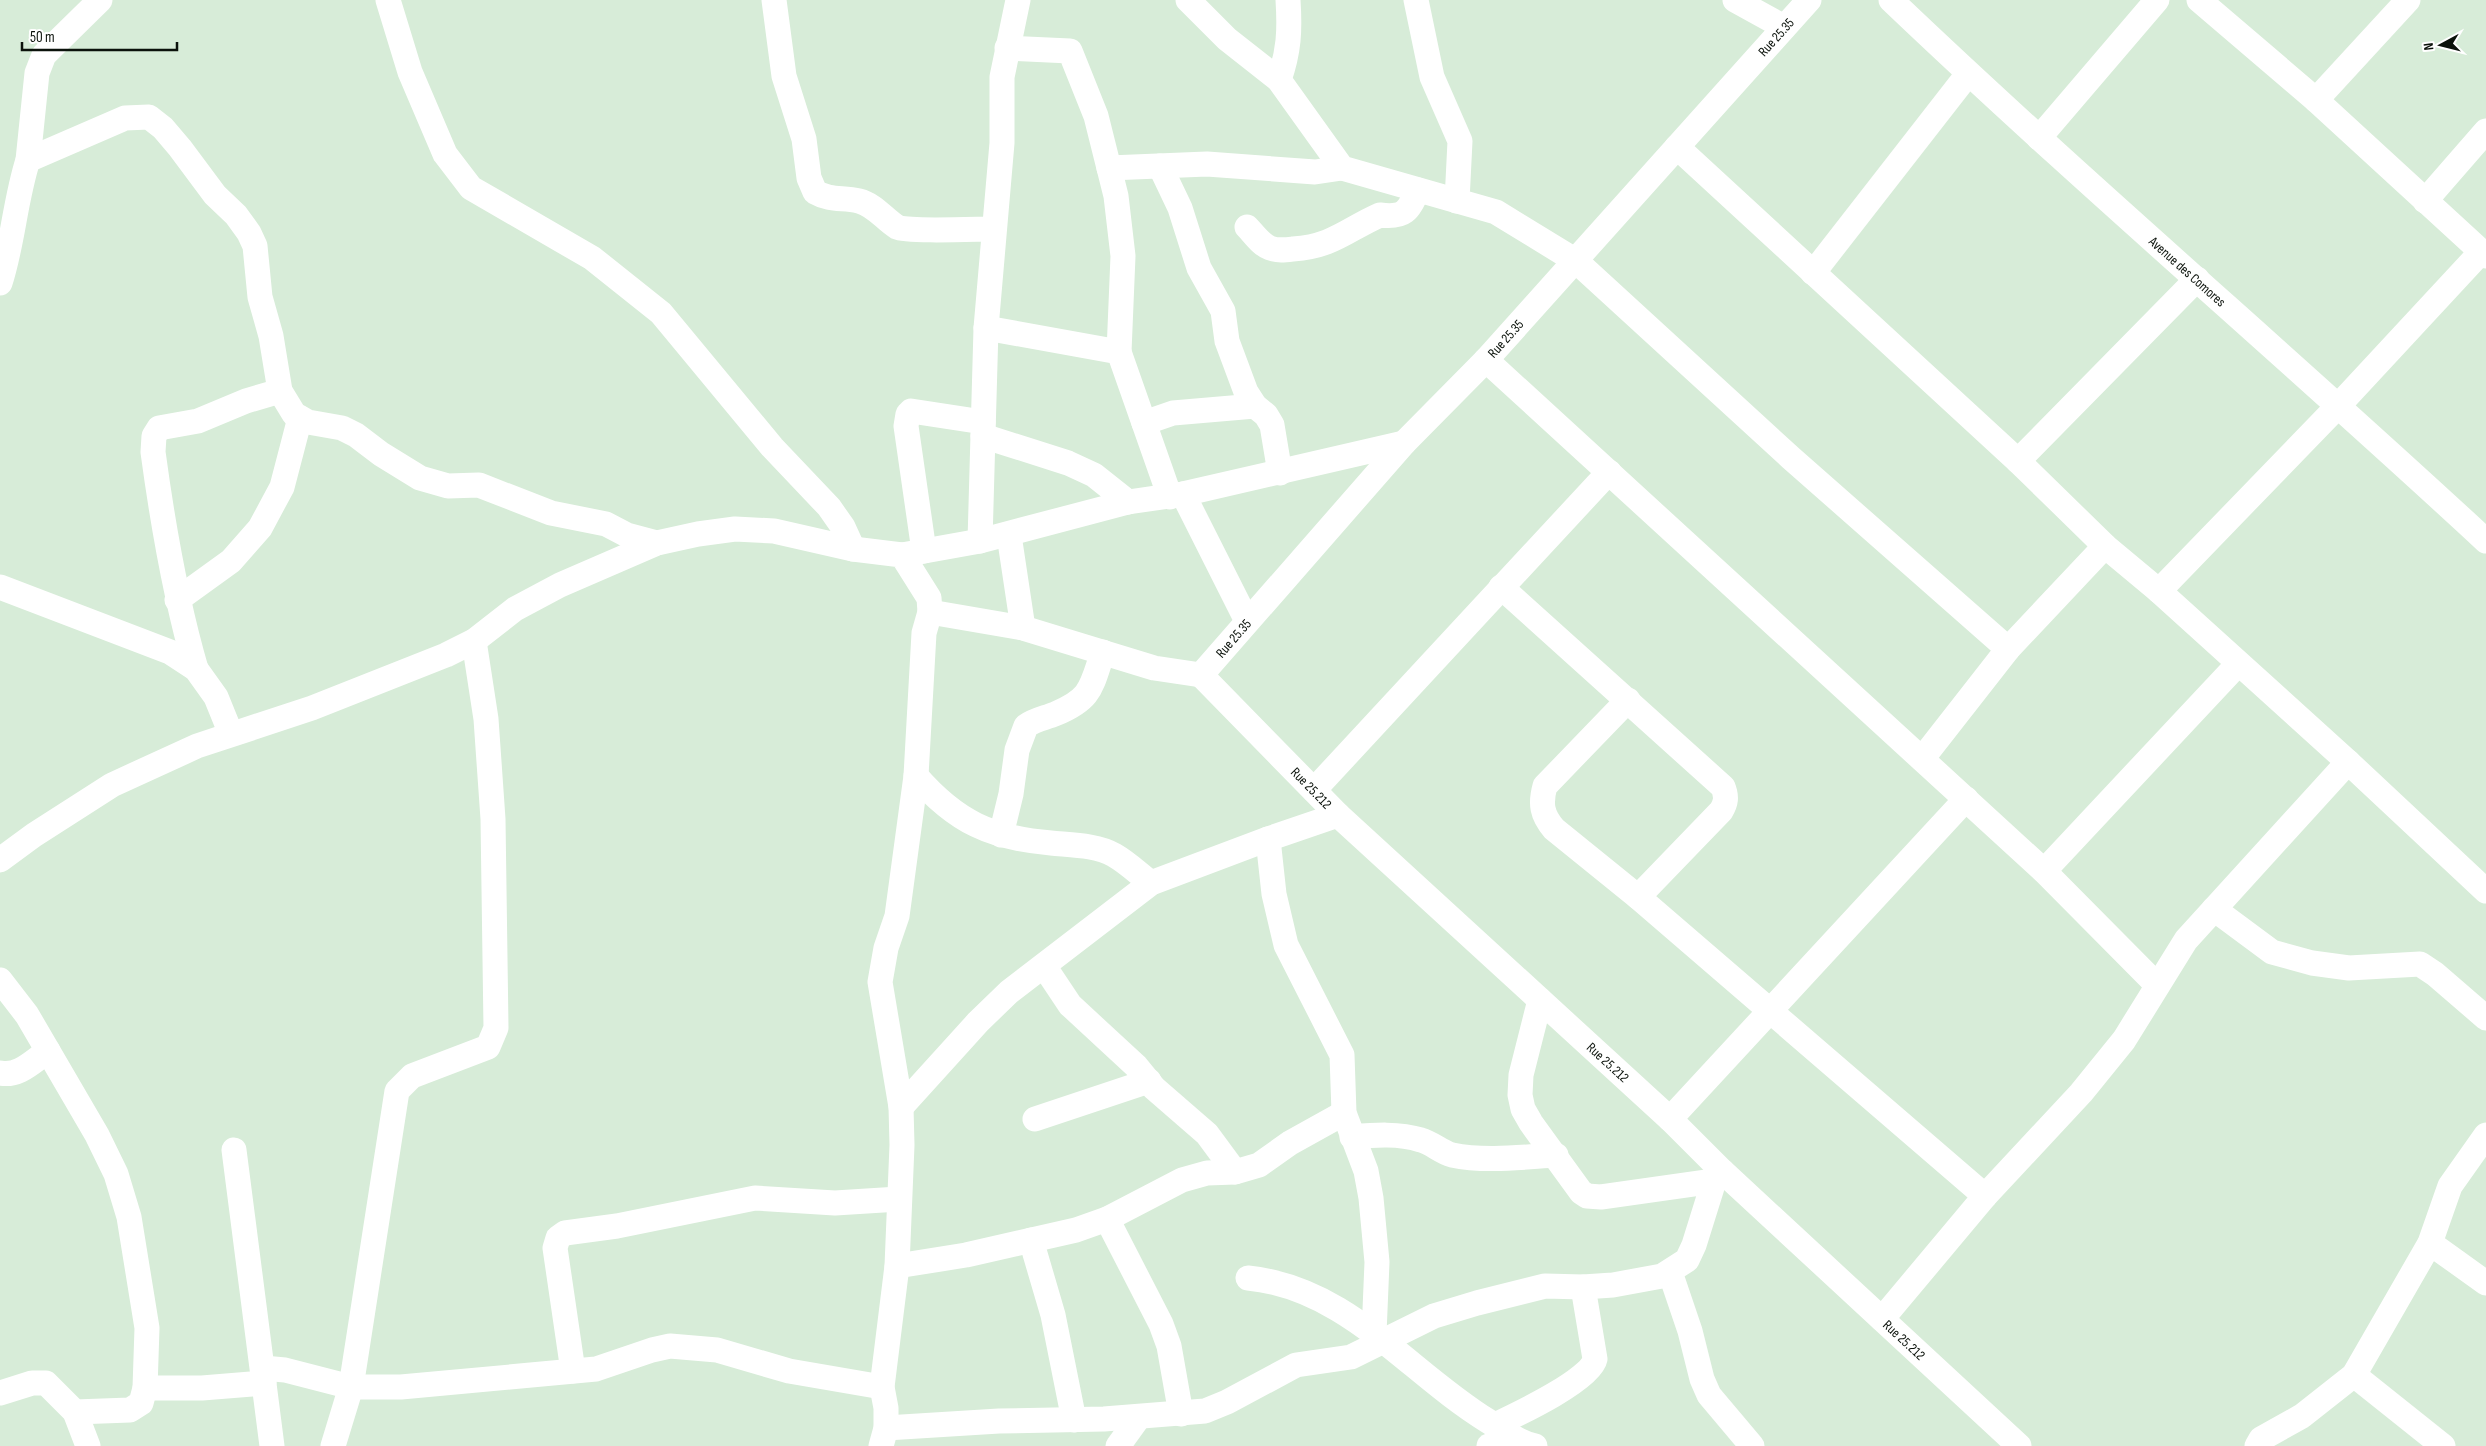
<svg xmlns="http://www.w3.org/2000/svg" width="2486" height="1446" font-family="'Sofia Sans Condensed',sans-serif">
	<style>
		.lines { fill: none; stroke-linecap: round; stroke-linejoin: round }
		.minor { stroke: #fff; stroke-width: 25 }
		.labels { text-anchor: middle; stroke-width: 4.5; stroke-linejoin: round; paint-order: stroke }
		.street-label { font-size: 14px; fill: #0b120b; stroke: #fff }
	</style>
	<rect width="100%" height="100%" fill="#d7ecd8"/>
	<g class="lines">
		<g class="minor">
			<path d="M388,0L410,72L445,154L471,188L592,258L661,313L772,447L829,507L843,527L853,549"/>
			<path d="M774,0L784,76L804,139L809,178L815,192C831,201 842,197 859,201C875,205 884,219 897,227C908,232 977,229 993,229"/>
			<path d="M1188,0L1227,39L1279,80L1342,168L1496,212L1576,261L1791,458L2008,649"/>
			<path d="M1416,0L1432,77L1460,141L1457,201"/>
			<path d="M1735,0L1784,27"/>
			<path id="s1" d="M1891,0C2085,185 2290,359 2486,541"/>
			<path d="M2199,0L2316,100L2486,256"/>
			<path d="M1007,48L1070,51L1096,116L1116,196L1123,256L1119,352"/>
			<path d="M1279,80C1289,51 1290,31 1288,0"/>
			<path d="M2316,100L2408,0"/>
			<path d="M2039,138L2157,0"/>
			<path d="M1677,147L2018,461L2105,546L2159,591L2348,762L2486,891"/>
			<path d="M28,160L37,73L44,55L100,0"/>
			<path d="M1160,166L1180,208L1199,268L1223,311L1227,341L1246,392L1255,406L1266,415L1272,425L1280,473"/>
			<path d="M1109,168L1207,164L1315,172L1342,168"/>
			<path d="M2425,201L2486,131"/>
			<path d="M1247,227C1254,234 1260,244 1270,248C1278,251 1285,250 1293,249C1334,246 1346,230 1380,215C1405,218 1408,211 1418,190"/>
			<path d="M1813,273L1968,74"/>
			<path d="M0,283C13,243 15,200 28,160L125,118L149,117L163,128L180,148L215,195L236,215L249,233L255,246L260,297L271,336L280,391L294,414L308,422L342,428L356,435L381,454L420,478L448,486L479,485L551,513L606,524L627,535L657,543"/>
			<path d="M986,328L1119,352L1170,497"/>
			<path d="M1486,360L2044,871L2157,985"/>
			<path d="M1144,423L1173,413L1255,406"/>
			<path d="M983,436L1068,463L1094,475L1128,502"/>
			<path d="M2018,461L2197,279"/>
			<path d="M1183,494L1247,621"/>
			<path d="M1009,535L1023,628"/>
			<path d="M980,541L986,328L1002,143V77L1018,0"/>
			<path d="M924,551L906,426L908,414L911,411L983,422"/>
			<path d="M902,555L980,541L1128,502L1183,494L1404,443"/>
			<path d="M0,587L170,652L196,669L216,697L231,734"/>
			<path d="M1501,587L1723,787C1727,797 1726,803 1721,811L1638,897"/>
			<path d="M2159,591L2339,405L2481,252"/>
			<path d="M177,600L231,561L260,528L282,487L300,418"/>
			<path d="M196,669C175,597 163,526 153,452L154,436L159,428L198,421L246,401L280,391"/>
			<path id="s2" d="M1201,675L1338,815L1670,1119L1722,1171L2019,1446"/>
			<path id="s3" d="M1201,675L1404,443L1486,360L1809,0"/>
			<path d="M1628,700L1545,786C1540,804 1542,815 1554,829L1638,897L1985,1196"/>
			<path d="M1922,759L2008,649L2105,546"/>
			<path d="M916,776C956,822 991,838 1051,843C1071,845 1097,845 1114,855C1128,863 1139,874 1151,883"/>
			<path d="M1314,790L1609,472"/>
			<path d="M1001,835L1011,794L1017,750L1026,726C1034,720 1045,718 1055,714C1092,699 1091,687 1103,652"/>
			<path d="M1268,839L1274,894L1286,945L1342,1055L1344,1113L1366,1171L1371,1198L1377,1262L1374,1334"/>
			<path d="M0,860L34,835L112,785L197,746L312,708L446,655L474,641L515,609L560,585L657,543L698,534L735,529L774,531L853,549L902,555L929,598L930,612L1023,628L1154,668L1201,675"/>
			<path d="M2044,871L2238,664"/>
			<path d="M2214,909L2272,952L2312,963L2349,968L2420,964L2435,974L2486,1018"/>
			<path d="M1044,966L1070,1005L1136,1066L1154,1088L1207,1134L1235,1172"/>
			<path d="M0,980L27,1015L97,1135L116,1174L129,1217L147,1328L145,1388L141,1403L130,1410L75,1412"/>
			<path d="M1540,1000L1521,1075L1520,1095L1523,1109L1531,1123L1581,1192L1587,1196L1601,1197L1714,1181"/>
			<path d="M0,1073C19,1077 33,1061 48,1051"/>
			<path d="M901,1107L978,1022L1009,992L1151,883L1268,839L1338,815"/>
			<path d="M1035,1119L1149,1081"/>
			<path d="M1670,1119L1966,799"/>
			<path d="M1352,1137C1374,1135 1399,1133 1421,1140C1432,1143 1441,1152 1452,1155C1485,1162 1523,1157 1556,1155"/>
			<path d="M234,1150L272,1446"/>
			<path d="M1107,1219L1161,1324L1169,1346L1181,1414"/>
			<path d="M1031,1240L1053,1315L1074,1420"/>
			<path d="M2430,1243L2486,1283"/>
			<path d="M897,1266L966,1255L1076,1230L1107,1219L1182,1180L1207,1173L1235,1172L1259,1165L1290,1143L1344,1113"/>
			<path d="M1670,1272L1690,1331L1702,1379L1709,1395L1752,1446"/>
			<path d="M1248,1278C1348,1288 1408,1372 1488,1421C1503,1430 1517,1442 1535,1446"/>
			<path d="M1882,1319L1985,1196L2081,1093L2124,1040L2186,940L2348,762"/>
			<path d="M263,1368L285,1370L351,1387H401L596,1369L652,1350L670,1346L717,1350L789,1371L882,1387"/>
			<path d="M573,1371L555,1248L558,1238L565,1233L617,1226L755,1198L835,1203L899,1199"/>
			<path d="M2354,1375L2443,1446"/>
			<path d="M145,1388H202L264,1383"/>
			<path d="M0,1393L32,1383H46L75,1412L88,1446"/>
			<path d="M1495,1425C1516,1415 1591,1380 1595,1359L1583,1287"/>
			<path d="M886,1428L999,1421L1104,1419L1205,1411L1227,1402L1296,1365L1351,1357L1434,1316L1477,1303L1545,1286L1583,1287L1613,1285L1662,1276L1687,1260L1694,1245L1714,1181L1722,1171"/>
			<path d="M333,1446L351,1387L397,1091L412,1076L488,1047L496,1028L493,819L486,719L474,641"/>
			<path d="M881,1446L886,1428V1408L882,1387L897,1266L902,1145L901,1107L880,982L886,948L897,916L916,776L924,633L930,612"/>
			<path d="M1118,1446L1139,1417"/>
			<path d="M1489,1446L1513,1437"/>
			<path d="M2257,1446L2261,1439L2302,1416L2354,1375L2430,1243L2450,1186L2486,1135"/>
		</g>
	</g>
	<g class="labels">
		<g class="street-label">
			<text dy="5" stroke="none"><textPath href="#s3" startOffset="859">Rue 25.35</textPath></text>
			<text dy="5" stroke="none"><textPath href="#s1" startOffset="402">Avenue des Comores</textPath></text>
			<text dy="5" stroke="none"><textPath href="#s3" startOffset="454">Rue 25.35</textPath></text>
			<text dy="5" stroke="none"><textPath href="#s3" startOffset="49">Rue 25.35</textPath></text>
			<text dy="5" stroke="none"><textPath href="#s2" startOffset="158">Rue 25.212</textPath></text>
			<text dy="5" stroke="none"><textPath href="#s2" startOffset="562">Rue 25.212</textPath></text>
			<text dy="5" stroke="none"><textPath href="#s2" startOffset="968">Rue 25.212</textPath></text>
		</g>
	</g>
	<g transform="translate(2441 45) rotate(263)" stroke="#ffffff" stroke-width="4" paint-order="stroke">
	<path d="M0-4L9 19L0 12L-9 19Z" fill="#0b120b"/>
	<text y="-8" font-size="14" font-weight="bold" text-anchor="middle" fill="#0b120b">N</text>
	</g>
	<path d="M22 42v8h155v-8" fill="none" stroke="#0b120b" stroke-width="2.5"/>
	<text x="30" y="42" font-size="15" fill="#0b120b" stroke="#ffffff" stroke-width="4" paint-order="stroke">50 m</text>
</svg>
